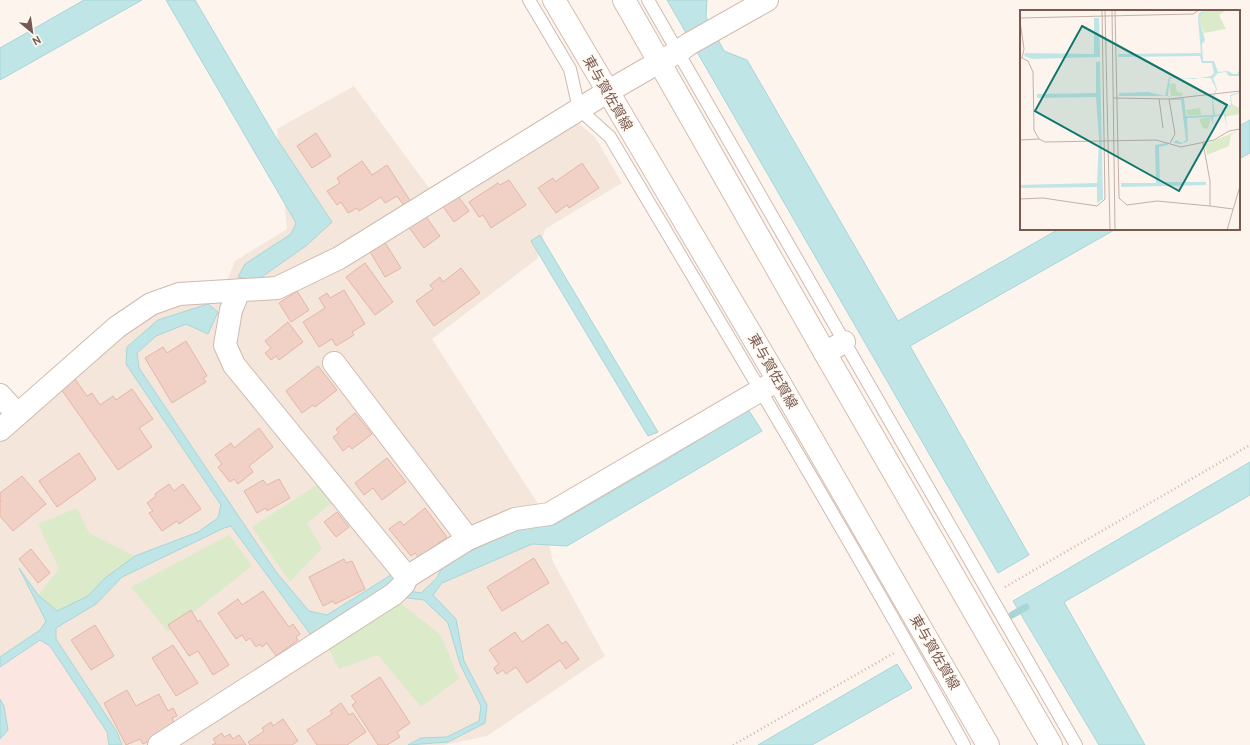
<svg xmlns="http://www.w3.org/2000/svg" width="1250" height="745" font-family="Overpass,'Noto Sans JP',sans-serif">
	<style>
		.residential { fill: #f4e6db }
		.commercial { fill: #fce6e1 }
		.green { fill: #dbebca }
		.water { fill: #c0e5e6; stroke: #a7d6d8 }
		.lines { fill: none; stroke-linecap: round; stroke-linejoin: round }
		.stream { stroke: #a7d6d8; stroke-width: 7 }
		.building { fill: #f1d1c5; stroke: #e3b6a5 }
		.lane-casing { stroke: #cfbbb1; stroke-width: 14 }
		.street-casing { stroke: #cfbbb1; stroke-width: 24 }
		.secondary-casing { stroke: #d5bdb1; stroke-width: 24 }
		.path { stroke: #d7b4a7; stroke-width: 2.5; stroke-dasharray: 1 3; stroke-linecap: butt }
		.lane { stroke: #fff; stroke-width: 12 }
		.street { stroke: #fff; stroke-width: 22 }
		.secondary { stroke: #fff; stroke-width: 22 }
		.labels { text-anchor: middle; stroke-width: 4; stroke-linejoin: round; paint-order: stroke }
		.street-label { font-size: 14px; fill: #78594f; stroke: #fff9f3 }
		.inset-road { fill: none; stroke: #c3b1a9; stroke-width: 1 }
		.view { fill: #0f766e; fill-opacity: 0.15; stroke: #0f766e; stroke-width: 2 }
		.inset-edge { fill: none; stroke: #78594f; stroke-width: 2 }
	</style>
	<rect width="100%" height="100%" fill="#fcf4ed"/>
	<path class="residential" d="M354,86L429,188L561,109L595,137L622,183L545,229L537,259L432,339L540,507L553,562L605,656L487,736L444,745H115L0,664V384L16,404L122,309L165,289L227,281L235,261L287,229L277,129Z"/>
	<path class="commercial" d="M45,636L112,731L115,745H0V664Z"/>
	<path class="green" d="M318,484L332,503L307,523L322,548L290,582L252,527Z
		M77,508L89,533L135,556L105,578L88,596L57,611L38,595L59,569L38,524Z
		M229,535L252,566L168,632L131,587Z
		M400,603L441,635L459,679L421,707L378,655L339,669L327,646Z"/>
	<path class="water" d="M84,0H142L0,80V48Z
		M166,0H195L275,136L332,222L307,245L256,281L238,277L245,264L291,234L296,223Z
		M667,0H707L706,17L724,51L747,60L898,321L1059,229H1116L910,346L1029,555L998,573Z
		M1250,120V153L1239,159V126Z
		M540,235L658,432L648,436L531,241Z
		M208,304L218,312L208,334L186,324L156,336L137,353L139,368L276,572L309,611L327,615L391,575L408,591L421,593L436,579L445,563L520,528L556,524L668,459L748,409L762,431L567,546L532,544L442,583L433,595L456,619L464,661L487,705L485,723L448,742L408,745L421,738L447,737L479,721L481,706L460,664L448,623L424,600L408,598L390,586L311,635L231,526L224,528L122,577L96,604L56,628V639L117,732L122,745H109L107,732L50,646L40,640L0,667V657L40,630L46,621L19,568L38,595L57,611L88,596L105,578L135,556L198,532L218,518L221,505L126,364L127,347L158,320Z
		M1250,462V495L1064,602L1145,745H1099L1013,601Z
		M897,664L912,688L812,745H758Z
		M0,699L4,706L8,730L0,739Z"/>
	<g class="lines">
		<path class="stream" d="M1012,615L1026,607"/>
	</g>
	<path class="building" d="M316,133L331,156L312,168L297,146Z
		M362,161L372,175L387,165L411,202L405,207L397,196L385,203L381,197L359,211L357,208L348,213L341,202L337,205L327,191L340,183L337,178Z
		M582,163L599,188L569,208L567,205L556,213L538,188L553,178L555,182Z
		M509,180L526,205L491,228L483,215L479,217L469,202L498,183L500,185Z
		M457,195L469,211L454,222L442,205Z
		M424,214L440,236L424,248L408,226Z
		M384,241L401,268L385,277L369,250Z
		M365,263L393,302L375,315L346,277Z
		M461,268L480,293L434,326L416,301L433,289L430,285L440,277L443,282Z
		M344,290L365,324L352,332L354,335L336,346L332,339L319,347L303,322L325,308L319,298L327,293L330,298Z
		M297,291L309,310L291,322L279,303Z
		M288,322L303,342L279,360L276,356L271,360L265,353L271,348L265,341Z
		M186,341L207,376L203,378L206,382L172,403L145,358L163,347L167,353Z
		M318,366L337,390L315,407L313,405L302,413L286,391Z
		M75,379L87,396L92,393L100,405L113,396L116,400L132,389L153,419L139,428L152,447L118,470L61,389Z
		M355,413L372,434L352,449L349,446L343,451L333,437L339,433L336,429Z
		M259,428L273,447L249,466L253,472L238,484L234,479L230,482L218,467L222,464L215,455L231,443L234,448Z
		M79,453L96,479L57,507L39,481Z
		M387,458L406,482L382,500L373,488L364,495L355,483Z
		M22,476L46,504L13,531L0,516V502L1,501L0,500V493Z
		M279,479L290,498L267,511L266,508L257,513L244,491L263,480L267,485Z
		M169,484L174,491L183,484L201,509L179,524L177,521L162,531L149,513L153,511L147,503L156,496L155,494Z
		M425,508L447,537L419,558L415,553L411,556L389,529L400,521L404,525Z
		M337,512L349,527L336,537L324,522Z
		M31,549L50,573L38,583L19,559Z
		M534,558L549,583L502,611L487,587Z
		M344,559L346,563L352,561L365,589L335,604L333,601L323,606L309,577Z
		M263,591L289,627L293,624L300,634L296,637L298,640L276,656L267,643L262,647L260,644L256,647L250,638L246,641L242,635L236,639L218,613L238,599L242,605Z
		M191,610L198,622L200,620L229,665L213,675L198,651L189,656L168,625Z
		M548,624L562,644L566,641L579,659L566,669L560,660L527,683L516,667L506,674L503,670L497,674L494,668L499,664L489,650L515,632L522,642Z
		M95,625L114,656L91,670L71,640Z
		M173,645L198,683L176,696L152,658Z
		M380,677L410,723L397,732L400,737L387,745H378L352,705L356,702L351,696Z
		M127,690L136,706L159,694L168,711L173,708L177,716L172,718L175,724L169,731L143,744L140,739L126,745L104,703Z
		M341,703L349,715L353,713L366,732L347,745H317L307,730L332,714L330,711Z
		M283,719L298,741L292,745H250L248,742L264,731L262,728L271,722L273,726Z
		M222,733L224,737L230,734L233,739L239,735L246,745H212L216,743L213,739Z"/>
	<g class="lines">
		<g class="lane-casing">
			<path id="lane" d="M529,0L570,69L579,109L610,137C730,339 851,540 964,745
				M648,0L1076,745"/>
		</g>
		<g class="street-casing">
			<path id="street" d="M825,353L844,342
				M334,363L468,539
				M0,395L17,414
				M0,430L117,327L151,304L179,294L277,288L339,258L607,92L659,62L678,52L689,44L767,0
				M407,577L468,539L515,519L549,514L778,380
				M159,745L394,594L404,584L407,577L234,365L225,345L231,310L239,291"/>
		</g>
		<g class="secondary-casing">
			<path id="secondary" d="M554,0L778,380L988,745
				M624,0L825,353L1051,745"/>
		</g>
		<path class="path" d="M1005,587L1250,445
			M733,745L894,653"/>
		<use href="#lane" class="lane"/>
		<use href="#street" class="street"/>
		<use href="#secondary" class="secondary"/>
	</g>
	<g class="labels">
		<g class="street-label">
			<text transform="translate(608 93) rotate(60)" y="5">東与賀佐賀線</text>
			<text transform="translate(773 371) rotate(60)" y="5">東与賀佐賀線</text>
			<text transform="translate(935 652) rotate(60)" y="5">東与賀佐賀線</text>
		</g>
	</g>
	<g transform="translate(1020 10)">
		<rect width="220" height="220" fill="#fcf4ed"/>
		<path d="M186,0H207L199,5L206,19L184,23L179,8ZM155,73L157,82L163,83L162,86H151L149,74ZM212,94L219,98L220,104L204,107V98ZM180,98L181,105H167L166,100ZM191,107L188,119L183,118L179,109ZM218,121L211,125L209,136L187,145L185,134Z" fill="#dbebca"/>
		<path d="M186,0L179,8L185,30L182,34L183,51H194L198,62L208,61L213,64H217L220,59V66H209L206,62L198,63L193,68L197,79L193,90L195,105L203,104L205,97L211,95L210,85L220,82V83L211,86L212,95L205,100L207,118H212H207L204,105L193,107V115L191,107L167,108L168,131L161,134L154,133L156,130L162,133L166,130L161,90H151L148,86H99V83L128,82L145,86L149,67L174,69L191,66L194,63L192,53H182L180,46L98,47V44L181,43L178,8L179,3ZM150,68H191L196,79L192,89L193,105L166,106L164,88L151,89L148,85ZM74,8H79L80,47L13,49L4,46L5,43L74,44ZM80,51L83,189L77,193V177L0,178V175L77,173L79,129L76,87L17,88V84L76,83V52ZM147,133L148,135L139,137L140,172H186V175L101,177V173H136L135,135Z" fill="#c0e5e6" fill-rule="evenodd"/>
		<path class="inset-road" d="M85,0L90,220M92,0L95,220M95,0L99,188L107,195L137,191L190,196M0,8L173,4L179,0M0,11L4,39L2,48M0,47L8,51L13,62L14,120L19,129L25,132L136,130L161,137L194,130L209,121L220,119M94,88L149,89M139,89L143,118M0,130L19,129M150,133L155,124L149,89L220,81M183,133L190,171V196L213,199M0,189L23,188L77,196L85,189L82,0M207,220L220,176"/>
		<path class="view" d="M62,16L207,95L159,181L15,101Z"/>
		<rect width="220" height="220" class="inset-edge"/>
	</g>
	<g transform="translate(32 32) rotate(151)" stroke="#fff9f3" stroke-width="3" paint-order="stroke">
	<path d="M0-3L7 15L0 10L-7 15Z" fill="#78594f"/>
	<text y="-6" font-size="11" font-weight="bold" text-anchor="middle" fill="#78594f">N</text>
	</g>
</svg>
